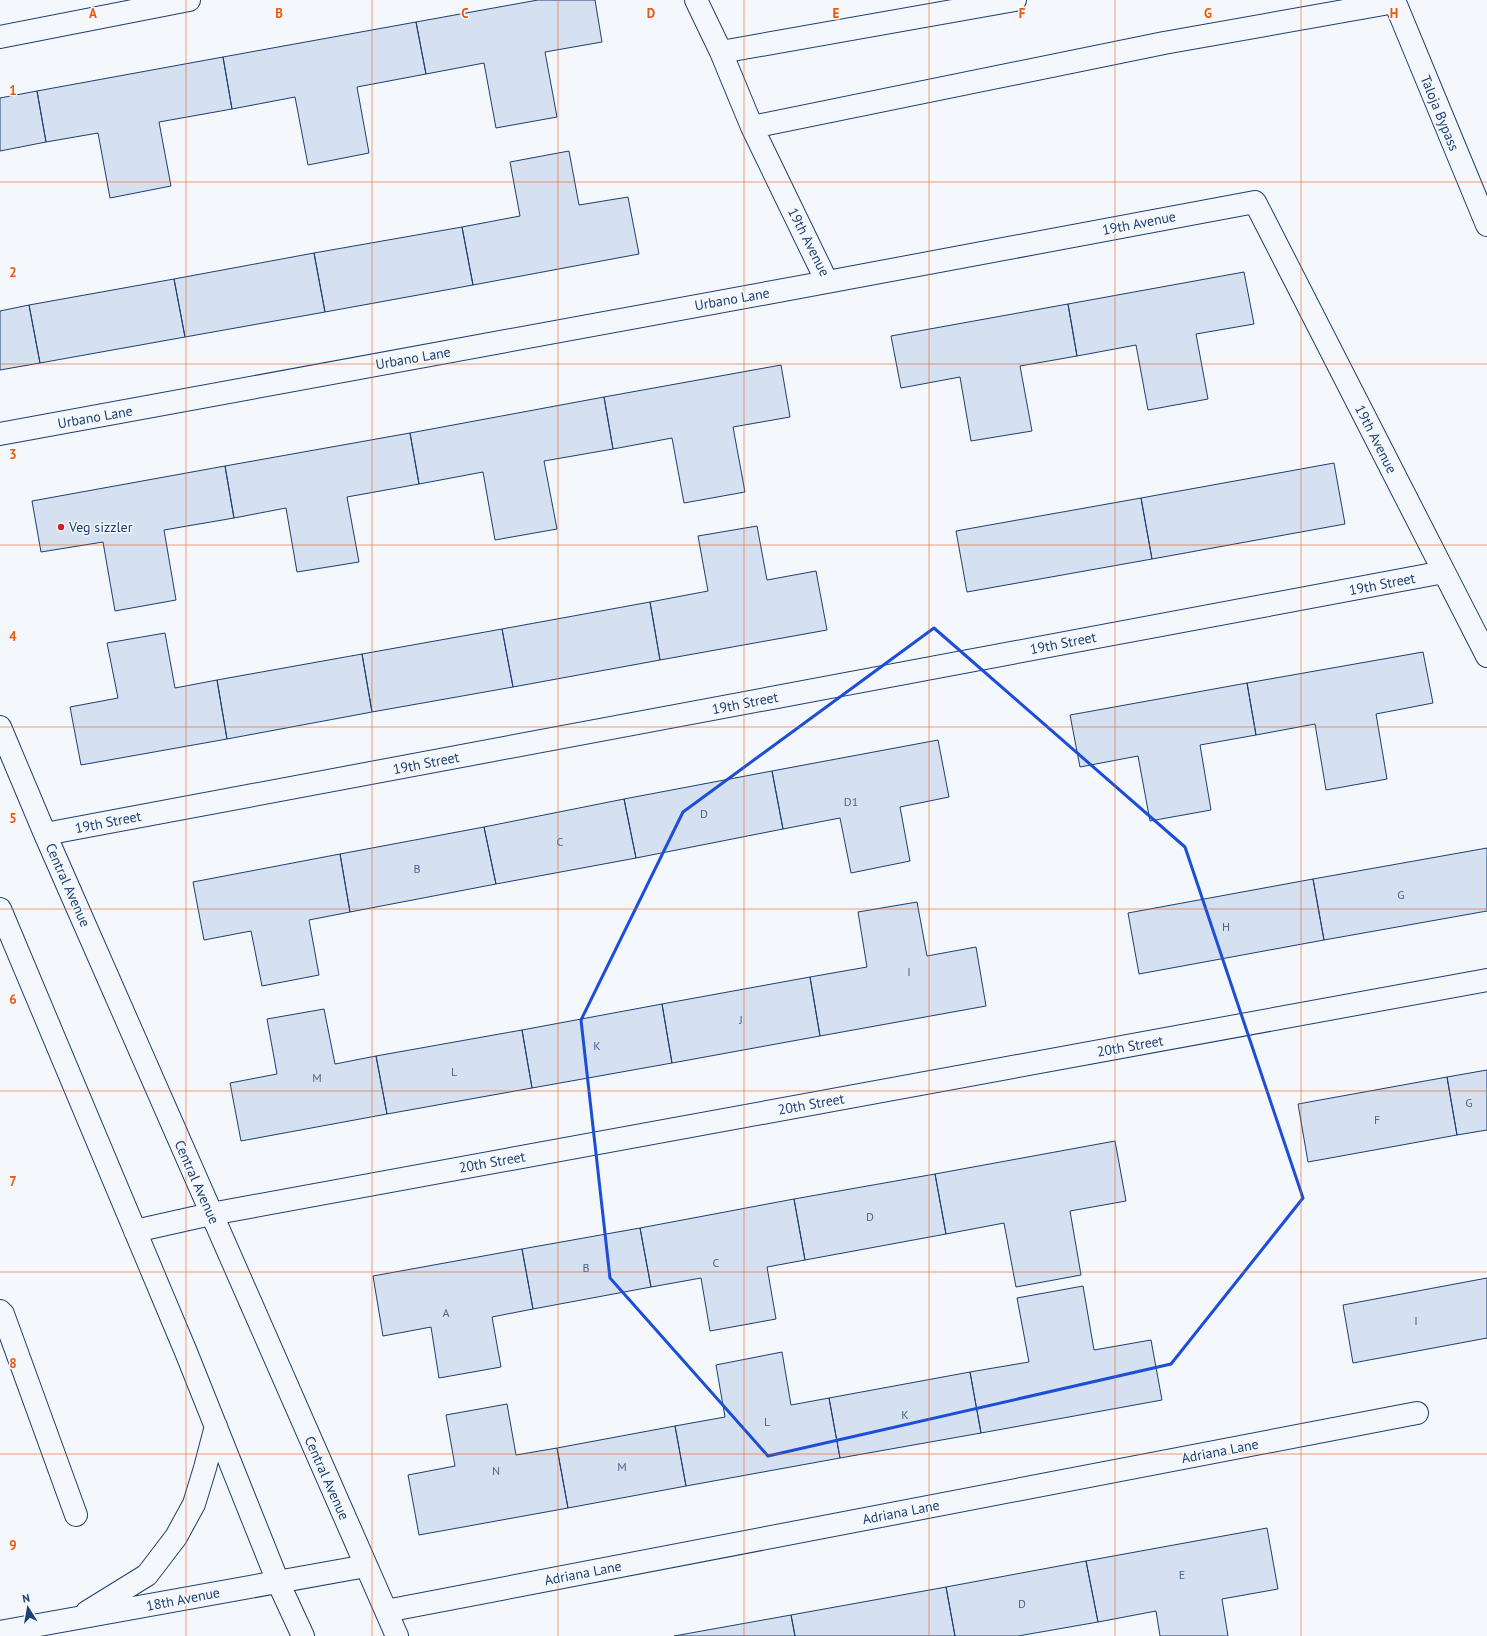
<svg xmlns="http://www.w3.org/2000/svg" width="1487" height="1636" font-family="'PT Sans',sans-serif">
	<style>
		.building { fill: #d5e0f0; stroke: #1d3f73 }
		.lines { fill: none; stroke-linecap: round; stroke-linejoin: round }
		.minor-casing { stroke: #1d3f73; stroke-width: 24 }
		.major-casing { stroke: #1d3f73; stroke-width: 24 }
		.minor { stroke: #f4f7fb; stroke-width: 22 }
		.major { stroke: #f4f7fb; stroke-width: 22 }
		.marked { fill: none; stroke: #1d4ed8; stroke-width: 3; stroke-linejoin: round }
		.grid { fill: none; stroke: #e8590c; stroke-width: 1; stroke-opacity: 0.55 }
		.poi-dot { fill: #c62828; stroke: #f4f7fb; stroke-width: 1.5 }
		.labels { text-anchor: middle; stroke-width: 3; stroke-linejoin: round; paint-order: stroke }
		.number-label { font-size: 12px; fill: #4b6792 }
		.street-label { font-size: 14px; fill: #1d3f73; stroke: #f4f7fb }
		.poi-label { font-size: 14px; fill: #1d3f73; stroke: #f4f7fb; text-anchor: start }
		.grid-label { font-size: 13px; text-anchor: middle; font-weight: bold; fill: #e8590c; stroke: #f4f7fb; stroke-width: 3; stroke-linejoin: round; paint-order: stroke }
	</style>
	<rect width="100%" height="100%" fill="#f4f7fb"/>
	<path class="building" d="M538,0H595L602,42L545,52L557,117L496,128L484,63L426,74L416,22Z
		M416,22L426,74L357,87L369,153L308,165L295,97L232,109L223,57Z
		M223,57L232,109L159,122L171,186L110,198L98,133L46,142L37,91Z
		M37,91L46,142L0,151V98Z
		M569,151L579,205L628,197L639,254L473,285L462,227L520,216L510,162Z
		M462,227L473,285L325,312L314,253Z
		M314,253L325,312L185,337L174,279Z
		M1244,272L1254,324L1196,334L1208,399L1148,410L1136,345L1077,356L1068,304Z
		M174,279L185,337L40,363L29,305Z
		M1068,304L1077,356L1020,366L1032,431L971,441L960,377L901,388L891,336Z
		M29,305L40,363L0,370V311Z
		M781,365L790,417L733,427L745,492L684,503L672,438L613,449L604,397Z
		M604,397L613,449L544,461L557,529L495,540L483,472L419,484L410,433Z
		M410,433L419,484L347,497L359,562L297,572L286,508L234,518L225,466Z
		M1334,463L1345,524L1152,559L1141,498Z
		M225,466L234,518L164,530L176,600L115,611L103,542L41,552L32,501Z
		M1141,498L1152,559L967,592L956,531Z
		M757,526L767,580L816,571L827,630L660,660L650,602L708,591L698,536Z
		M650,602L660,660L513,687L502,629Z
		M502,629L513,687L372,712L362,654Z
		M165,633L175,688L217,680L227,739L81,765L70,707L118,698L107,643Z
		M1423,652L1433,703L1376,714L1387,779L1326,790L1315,724L1256,735L1247,683Z
		M362,654L372,712L227,739L217,680Z
		M1247,683L1256,735L1200,745L1211,810L1150,821L1138,756L1080,767L1070,715Z
		M938,740L949,797L900,807L910,861L851,873L840,818L783,829L772,771Z
		M772,771L783,829L636,858L624,799Z
		M624,799L636,858L496,884L484,827Z
		M484,827L496,884L350,912L340,854Z
		M1487,848V911L1324,940L1313,879Z
		M340,854L350,912L309,920L319,975L262,986L251,931L204,940L193,882Z
		M1313,879L1324,940L1139,974L1128,913Z
		M917,902L927,956L976,947L986,1006L820,1036L810,977L867,967L858,912Z
		M810,977L820,1036L672,1063L662,1004Z
		M662,1004L672,1063L532,1088L522,1030Z
		M324,1009L335,1064L376,1056L387,1114L241,1141L230,1083L277,1074L267,1019Z
		M522,1030L532,1088L387,1114L376,1056Z
		M1487,1070V1130L1457,1135L1447,1077Z
		M1447,1077L1457,1135L1308,1162L1298,1104Z
		M1115,1141L1126,1201L1070,1211L1081,1275L1016,1287L1004,1223L946,1234L935,1174Z
		M935,1174L946,1234L805,1260L794,1199Z
		M794,1199L805,1260L767,1267L776,1319L710,1331L701,1278L651,1287L640,1228Z
		M640,1228L651,1287L533,1309L522,1249Z
		M522,1249L533,1309L492,1317L501,1367L439,1378L431,1327L383,1336L373,1276Z
		M1487,1278V1338L1353,1363L1343,1305Z
		M1083,1286L1094,1350L1151,1340L1162,1400L981,1433L970,1372L1029,1362L1017,1298Z
		M782,1352L791,1405L829,1398L840,1458L686,1486L675,1426L725,1417L716,1365Z
		M970,1372L981,1433L840,1458L829,1398Z
		M507,1404L516,1455L557,1448L568,1508L419,1535L408,1475L455,1466L446,1415Z
		M675,1426L686,1486L568,1508L557,1448Z
		M1267,1528L1278,1589L1222,1599L1228,1636H1160L1156,1611L1098,1622L1086,1561Z
		M1086,1561L1098,1622L1018,1636H955L946,1587Z
		M946,1587L955,1636H795L791,1615Z
		M791,1615L795,1636H674Z"/>
	<g class="lines">
		<g class="minor-casing">
			<path id="minor" d="M696,0L721,52L752,127L827,282L1255,202L1487,656
				M0,37L189,0
				M721,52L1015,0
				M752,127L1164,43L1395,2
				M0,434L827,282
				M0,727L45,834L397,1636
				M45,834L1444,572
				M0,909L186,1352L278,1582L303,1636
				M135,1231L211,1214L1487,980
				M0,1311L3,1314L76,1515
				M386,1611L1417,1413
				M87,1612L147,1575L176,1537L194,1504L205,1468L216,1426
				M0,1632L366,1566"/>
		</g>
		<g class="major-casing">
			<path id="major" d="M1394,0L1487,225"/>
		</g>
		<use href="#minor" class="minor"/>
		<use href="#major" class="major"/>
	</g>
	<path class="marked" d="M934,628L1185,847L1303,1198L1171,1364L768,1456L610,1278L581,1020L683,812Z"/>
	<path class="grid" d="M186,0V1636M372,0V1636M558,0V1636M744,0V1636M929,0V1636M1115,0V1636M1301,0V1636M0,182H1487M0,364H1487M0,545H1487M0,727H1487M0,909H1487M0,1091H1487M0,1272H1487M0,1454H1487"/>
	<circle class="poi-dot" cx="61" cy="527" r="4"/>
	<g class="labels">
		<g class="number-label">
			<text x="851" y="806">D1</text>
			<text x="704" y="818">D</text>
			<text x="560" y="846">C</text>
			<text x="417" y="873">B</text>
			<text x="1401" y="899">G</text>
			<text x="1226" y="931">H</text>
			<text x="909" y="976">I</text>
			<text x="741" y="1024">J</text>
			<text x="597" y="1050">K</text>
			<text x="454" y="1076">L</text>
			<text x="317" y="1082">M</text>
			<text x="1469" y="1107">G</text>
			<text x="1377" y="1124">F</text>
			<text x="870" y="1221">D</text>
			<text x="716" y="1267">C</text>
			<text x="586" y="1272">B</text>
			<text x="446" y="1317">A</text>
			<text x="1416" y="1325">I</text>
			<text x="905" y="1419">K</text>
			<text x="767" y="1426">L</text>
			<text x="622" y="1471">M</text>
			<text x="496" y="1475">N</text>
			<text x="1182" y="1579">E</text>
			<text x="1022" y="1608">D</text>
		</g>
		<g class="street-label">
			<text transform="translate(1440 113) rotate(68)" y="5">Taloja Bypass</text>
			<text transform="translate(1139 223) rotate(-11)" y="5">19th Avenue</text>
			<text transform="translate(809 242) rotate(63)" y="5">19th Avenue</text>
			<text transform="translate(732 299) rotate(-10)" y="5">Urbano Lane</text>
			<text transform="translate(413 358) rotate(-10)" y="5">Urbano Lane</text>
			<text transform="translate(95 417) rotate(-10)" y="5">Urbano Lane</text>
			<text transform="translate(1376 439) rotate(63)" y="5">19th Avenue</text>
			<text transform="translate(1382 584) rotate(-11)" y="5">19th Street</text>
			<text transform="translate(1063 643) rotate(-11)" y="5">19th Street</text>
			<text transform="translate(745 703) rotate(-11)" y="5">19th Street</text>
			<text transform="translate(426 763) rotate(-11)" y="5">19th Street</text>
			<text transform="translate(108 822) rotate(-11)" y="5">19th Street</text>
			<text transform="translate(68 885) rotate(66)" y="5">Central Avenue</text>
			<text transform="translate(1130 1046) rotate(-10)" y="5">20th Street</text>
			<text transform="translate(811 1104) rotate(-10)" y="5">20th Street</text>
			<text transform="translate(492 1162) rotate(-10)" y="5">20th Street</text>
			<text transform="translate(197 1182) rotate(66)" y="5">Central Avenue</text>
			<text transform="translate(1220 1451) rotate(-11)" y="5">Adriana Lane</text>
			<text transform="translate(327 1478) rotate(66)" y="5">Central Avenue</text>
			<text transform="translate(901 1512) rotate(-11)" y="5">Adriana Lane</text>
			<text transform="translate(583 1573) rotate(-11)" y="5">Adriana Lane</text>
			<text transform="translate(183 1599) rotate(-11)" y="5">18th Avenue</text>
		</g>
		<g class="poi-label">
			<text x="69" y="532">Veg sizzler</text>
		</g>
	</g>
	<g class="grid-label">
		<text x="93" y="18">A</text>
		<text x="279" y="18">B</text>
		<text x="465" y="18">C</text>
		<text x="651" y="18">D</text>
		<text x="836" y="18">E</text>
		<text x="1022" y="18">F</text>
		<text x="1208" y="18">G</text>
		<text x="1394" y="18">H</text>
		<text x="13" y="95">1</text>
		<text x="13" y="277">2</text>
		<text x="13" y="459">3</text>
		<text x="13" y="641">4</text>
		<text x="13" y="823">5</text>
		<text x="13" y="1004">6</text>
		<text x="13" y="1186">7</text>
		<text x="13" y="1368">8</text>
		<text x="13" y="1550">9</text>
	</g>
	<g transform="translate(28 1608) rotate(349)" stroke="#f4f7fb" stroke-width="3" paint-order="stroke">
	<path d="M0-3L7 15L0 10L-7 15Z" fill="#1d3f73"/>
	<text y="-6" font-size="11" font-weight="bold" text-anchor="middle" fill="#1d3f73">N</text>
	</g>
</svg>
